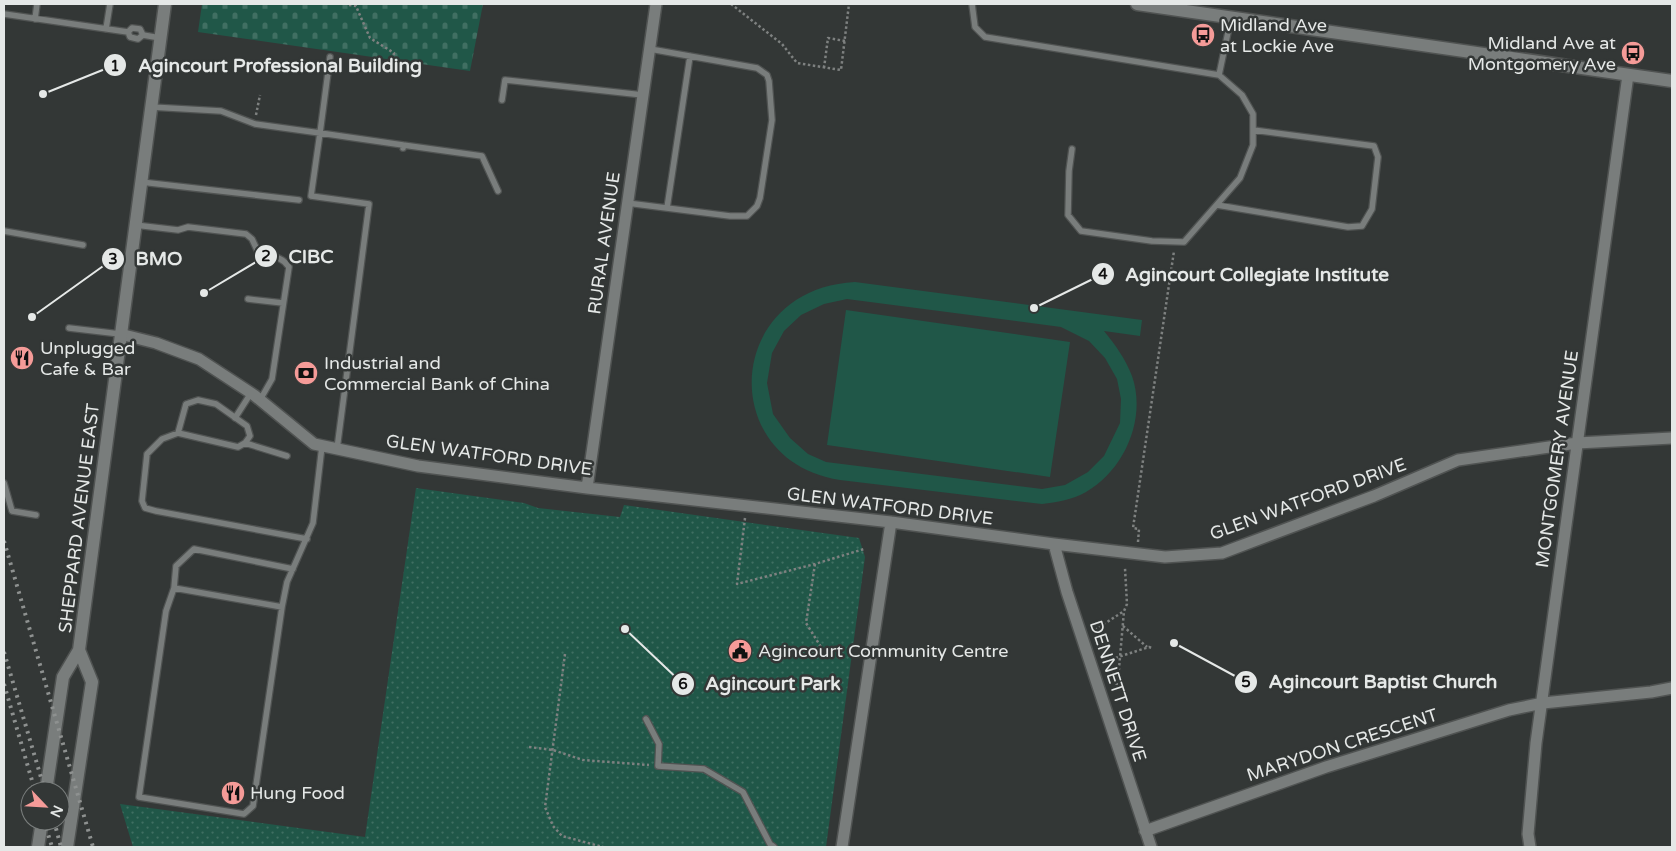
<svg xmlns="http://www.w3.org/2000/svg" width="1676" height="851" font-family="'Varela Round',sans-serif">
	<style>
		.grass { fill: url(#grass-dots) }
		.cemetery { fill: url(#cemetery-stones) }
		.pitch { fill: #205748; fill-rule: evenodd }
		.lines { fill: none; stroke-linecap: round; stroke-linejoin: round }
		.service-casing { stroke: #505352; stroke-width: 8 }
		.minor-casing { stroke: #505352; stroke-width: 14 }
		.secondary-casing { stroke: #505352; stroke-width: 15 }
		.path { stroke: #7e8180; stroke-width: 2.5; stroke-dasharray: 2.5 2.5; stroke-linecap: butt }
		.service { stroke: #797d7c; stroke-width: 5.5 }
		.minor { stroke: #797d7c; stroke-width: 11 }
		.secondary { stroke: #797d7c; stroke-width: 12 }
		.rail { stroke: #8e9190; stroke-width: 4; stroke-dasharray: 2.5 5; stroke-linecap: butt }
		.labels { text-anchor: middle; stroke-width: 5; stroke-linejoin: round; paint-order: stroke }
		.poi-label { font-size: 18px; fill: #e5e8e7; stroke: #333736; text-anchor: start }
		.street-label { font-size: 18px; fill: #e5e8e7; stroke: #333736 }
		.leader { fill: none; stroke: #e5e8e7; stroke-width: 2 }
		.callout-dot { fill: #e5e8e7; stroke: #333736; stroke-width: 2 }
		.mark-label { font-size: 15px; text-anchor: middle; font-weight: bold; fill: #111 }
		.callout-label { font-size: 19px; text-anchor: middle; font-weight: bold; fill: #e5e8e7; stroke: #333736; stroke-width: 5; stroke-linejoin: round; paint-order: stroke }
	</style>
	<defs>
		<pattern id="grass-dots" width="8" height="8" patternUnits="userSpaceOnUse" patternTransform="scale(1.25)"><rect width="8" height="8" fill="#205748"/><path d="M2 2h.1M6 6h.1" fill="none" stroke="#406f62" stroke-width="1.8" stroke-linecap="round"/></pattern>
		<pattern id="cemetery-stones" width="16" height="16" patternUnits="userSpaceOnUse" patternTransform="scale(1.25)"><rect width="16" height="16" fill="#205748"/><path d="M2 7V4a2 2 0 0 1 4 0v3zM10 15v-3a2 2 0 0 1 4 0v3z" fill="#406f62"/></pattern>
	</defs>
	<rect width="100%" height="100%" fill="#333736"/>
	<path class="grass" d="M416,488L524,503L538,508L620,517L624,505L859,538L865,557L826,847H133L120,804L365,837Z"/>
	<path class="cemetery" d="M202,4H483L470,71L198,32Z"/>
	<path class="pitch" d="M855,282L1142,320L1140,336L1104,331C1116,346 1125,358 1132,376C1147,419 1124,470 1086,492C1072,500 1057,502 1042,504L840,480C716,461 724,289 855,282ZM847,299L1061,327L1089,341L1105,358L1117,379L1121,399L1120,423L1104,456L1088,472L1065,485L1042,489L826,462L808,454L790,438L773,414L767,383L772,353L784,331L801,315L824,304Z
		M846,310L1070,342L1050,477L827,445Z
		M493,838L546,845V847H492Z"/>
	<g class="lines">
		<g class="service-casing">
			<path id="service" d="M972,4L975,27L985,37L1219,75L1242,95L1253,114V145L1240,178L1184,242L1152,241L1081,231L1068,215L1069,171L1072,149
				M4,14L128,32L132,28L140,29L143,35
				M35,19L37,4
				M106,29L110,4
				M128,32L130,37L138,39L143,35L160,38
				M330,57L320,133L403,145V148
				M1219,75L1231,18
				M502,100L505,80L643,95
				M151,107L221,111L255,124L320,133L311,196L369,204L337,449
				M403,145L482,156L498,191
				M141,182L299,200
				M627,203L730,216H747L757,206L760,198L772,120L769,81L767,75L757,68L650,49
				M1217,205L1348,227L1362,226L1372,209L1378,157L1374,146L1253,130
				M667,208L690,56
				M135,225L178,230L188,227L246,234L252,239L258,252C270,256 282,256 289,267L272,379L260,400
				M4,231L83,245
				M248,299L283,303
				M69,328L120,334
				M235,418L251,393
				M178,433L186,404L198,400L216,404L247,426L250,436L245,443L238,447L178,433L162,439L147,454L142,501L145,508L156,511L307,539
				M245,443L287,456
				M4,483L12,511L36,515
				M174,588L176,566L194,549L293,569
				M282,607L253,806L244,814L139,797L166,611L174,588L282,607L287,582L313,523L322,446
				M646,719L659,744L658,766L704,769L743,792L770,844L774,847"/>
		</g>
		<g class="minor-casing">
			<path id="minor" d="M120,334L156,343L199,359L254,395L314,444L418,466L587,488L891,522L1054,544L1165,557L1222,553L1374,496L1458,460L1577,443L1672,438
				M587,488L656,4
				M1054,544L1067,592L1151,847
				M1145,831L1326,767L1509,710L1543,703L1651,692L1672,688
				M842,847L891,522
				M1530,847L1528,834L1536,743L1628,75"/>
		</g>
		<g class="secondary-casing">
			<path id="secondary" d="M1137,4L1672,81
				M46,791L63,677L79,650L165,4
				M38,847L42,821
				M67,847L92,682L79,650"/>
		</g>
		<path class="path" d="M355,4L370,38L394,53L393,63
			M731,4L782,44L797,63L841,70L849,4
			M349,5L356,6
			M824,68L828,38L845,41
			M256,115L260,95
			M745,518L737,584L815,564L864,549
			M1138,542L1139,529L1133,528L1174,251
			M815,564L806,623L821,647
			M1123,626L1147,647
			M1095,630L1124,611L1127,604L1125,568
			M565,654L545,807L553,826L562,836L603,847
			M1106,661L1149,647L1152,648
			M1115,690L1118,680L1124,611
			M529,747L553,750L583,760L649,765"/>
		<use href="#service" class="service"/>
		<use href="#minor" class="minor"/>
		<use href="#secondary" class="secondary"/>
		<path class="rail" d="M4,541L93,847
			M4,652L45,791
			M4,684L35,791
			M44,821L52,847
			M54,821L61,847"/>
	</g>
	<defs>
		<g id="bus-disc" transform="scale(1.25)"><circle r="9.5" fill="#f59b98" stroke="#333736"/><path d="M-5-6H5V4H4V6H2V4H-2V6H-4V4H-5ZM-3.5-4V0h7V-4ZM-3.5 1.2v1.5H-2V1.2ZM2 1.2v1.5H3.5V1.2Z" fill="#111"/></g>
		<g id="restaurant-disc" transform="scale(1.25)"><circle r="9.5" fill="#f59b98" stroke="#333736"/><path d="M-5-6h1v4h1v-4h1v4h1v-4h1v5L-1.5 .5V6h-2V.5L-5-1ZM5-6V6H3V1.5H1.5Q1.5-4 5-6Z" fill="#111"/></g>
		<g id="bank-disc" transform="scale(1.25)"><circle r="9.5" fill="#f59b98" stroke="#333736"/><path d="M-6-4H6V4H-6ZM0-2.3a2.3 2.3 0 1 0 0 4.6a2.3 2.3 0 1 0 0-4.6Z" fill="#111"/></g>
		<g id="civic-disc" transform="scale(1.25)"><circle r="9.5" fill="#f59b98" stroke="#333736"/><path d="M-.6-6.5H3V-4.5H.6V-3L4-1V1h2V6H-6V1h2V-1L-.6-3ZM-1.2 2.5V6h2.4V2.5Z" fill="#111"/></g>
	</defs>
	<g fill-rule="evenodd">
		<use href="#bus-disc" x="1203" y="35"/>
		<use href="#bus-disc" x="1633" y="53"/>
		<use href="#restaurant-disc" x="22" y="358"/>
		<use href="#bank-disc" x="306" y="373"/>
		<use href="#civic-disc" x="740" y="651"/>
		<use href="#restaurant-disc" x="233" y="793"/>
	</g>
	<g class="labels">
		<g class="poi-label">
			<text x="1220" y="31">Midland Ave<tspan x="1220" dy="21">at Lockie Ave</tspan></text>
			<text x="1616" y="49" text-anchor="end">Midland Ave at<tspan x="1616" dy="21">Montgomery Ave</tspan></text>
			<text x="40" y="354">Unplugged<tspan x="40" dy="21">Cafe &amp; Bar</tspan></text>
			<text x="324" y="369">Industrial and<tspan x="324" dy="21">Commercial Bank of China</tspan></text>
			<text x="758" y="657">Agincourt Community Centre</text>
			<text x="250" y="799">Hung Food</text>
		</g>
		<g class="street-label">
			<text transform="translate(604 243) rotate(-82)" y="6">RURAL AVENUE</text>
			<text transform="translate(489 455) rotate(8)" y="6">GLEN WATFORD DRIVE</text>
			<text transform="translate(1557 459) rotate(-82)" y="6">MONTGOMERY AVENUE</text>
			<text transform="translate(1308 499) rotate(-20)" y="6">GLEN WATFORD DRIVE</text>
			<text transform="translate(890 506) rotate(7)" y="6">GLEN WATFORD DRIVE</text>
			<text transform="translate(79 518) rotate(-83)" y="6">SHEPPARD AVENUE EAST</text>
			<text transform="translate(1118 691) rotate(72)" y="6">DENNETT DRIVE</text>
			<text transform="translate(1342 745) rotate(-18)" y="6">MARYDON CRESCENT</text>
		</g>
	</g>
	<path class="leader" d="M43 94L115 65M204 293L266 256M32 317L113 259M1034 308L1103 274M1174 643L1246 682M625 629L683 684"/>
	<g class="callout-dot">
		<circle cx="43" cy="94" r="5"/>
		<circle cx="204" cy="293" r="5"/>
		<circle cx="32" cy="317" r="5"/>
		<circle cx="1034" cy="308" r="5"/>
		<circle cx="1174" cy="643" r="5"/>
		<circle cx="625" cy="629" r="5"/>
		<circle cx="115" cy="65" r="12"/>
		<circle cx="266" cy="256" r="12"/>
		<circle cx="113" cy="259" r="12"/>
		<circle cx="1103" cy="274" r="12"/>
		<circle cx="1246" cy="682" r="12"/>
		<circle cx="683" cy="684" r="12"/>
	</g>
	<g class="mark-label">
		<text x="115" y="71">1</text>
		<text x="266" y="261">2</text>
		<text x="113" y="264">3</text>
		<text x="1103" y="279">4</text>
		<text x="1246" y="687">5</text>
		<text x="683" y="689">6</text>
	</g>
	<g class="callout-label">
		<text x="280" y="72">Agincourt Professional Building</text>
		<text x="311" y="263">CIBC</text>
		<text x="159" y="265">BMO</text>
		<text x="1257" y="281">Agincourt Collegiate Institute</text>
		<text x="1383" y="688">Agincourt Baptist Church</text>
		<text x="773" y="690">Agincourt Park</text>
	</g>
	<rect width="1676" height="851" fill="none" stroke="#e5e8e7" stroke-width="10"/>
	<g transform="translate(45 806) rotate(115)"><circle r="24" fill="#333736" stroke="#7a7e7d"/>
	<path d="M0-4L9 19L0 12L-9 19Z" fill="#f59b98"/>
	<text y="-8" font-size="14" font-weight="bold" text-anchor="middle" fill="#e5e8e7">N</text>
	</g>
</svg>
